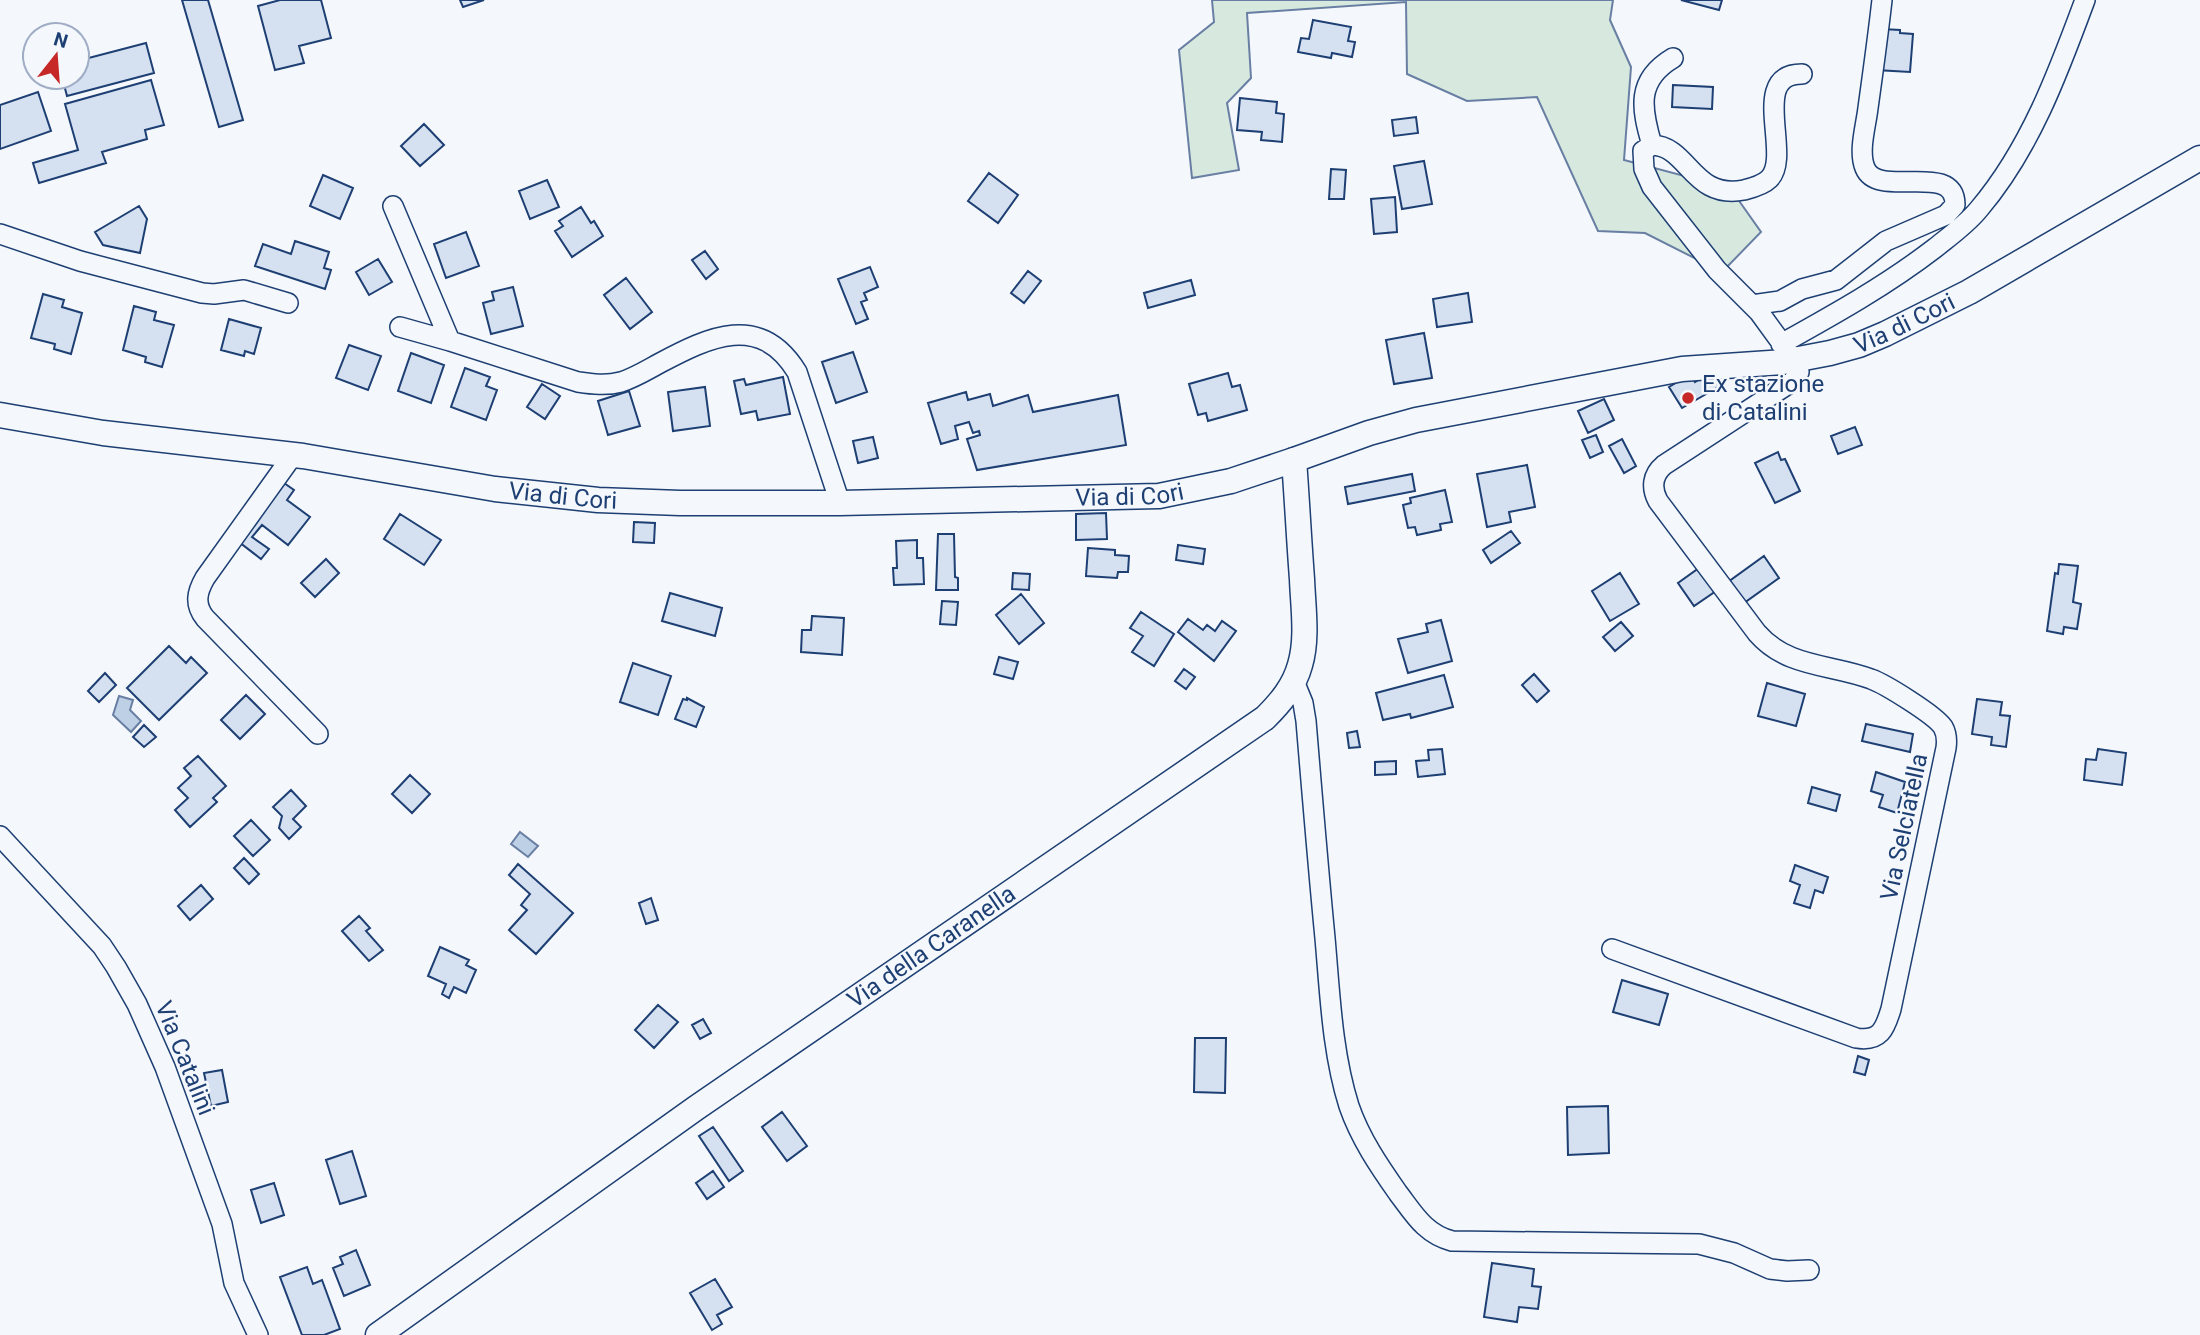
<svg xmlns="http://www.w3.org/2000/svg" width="2200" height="1335" font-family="Roboto,sans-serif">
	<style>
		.green { fill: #d7e8df; stroke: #687fa3; stroke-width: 2 }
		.water { fill: #bed0e5; stroke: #687fa3; stroke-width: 2 }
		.building { fill: #d5e0f0; stroke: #1d3f73; stroke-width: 2 }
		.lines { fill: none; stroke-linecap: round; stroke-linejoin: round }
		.minor-casing { stroke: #1d3f73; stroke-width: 22 }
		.major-casing { stroke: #1d3f73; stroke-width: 27 }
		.minor { stroke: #f4f7fb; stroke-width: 19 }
		.major { stroke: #f4f7fb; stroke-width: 24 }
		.poi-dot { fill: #c62828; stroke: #f4f7fb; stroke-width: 2.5 }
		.labels { text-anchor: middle; stroke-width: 5; stroke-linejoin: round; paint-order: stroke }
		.street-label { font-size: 24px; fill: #1d3f73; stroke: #f4f7fb }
		.poi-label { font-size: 24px; fill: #1d3f73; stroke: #f4f7fb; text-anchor: start }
	</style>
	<rect width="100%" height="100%" fill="#f4f7fb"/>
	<path class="green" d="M1212,0H1613L1610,20L1631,67L1624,160L1730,188L1761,232L1722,272L1645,233L1598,231L1537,97L1467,101L1407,74L1406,2L1247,13L1251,78L1227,103L1239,170L1192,178L1179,50L1214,22Z"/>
	<path class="water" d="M119,696L133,700L130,710L141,721L131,732L113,715Z
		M520,832L538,846L528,857L511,844Z"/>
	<path class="building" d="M182,0H208L243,120L219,127Z
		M280,0H321L331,38L299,46L304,63L275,70L258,6Z
		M460,0H484L463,7Z
		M1681,0H1722L1719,10Z
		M1313,20L1351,27L1348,41L1355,42L1352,57L1332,53L1331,58L1298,52L1301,38L1309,39Z
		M1882,29L1900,30V33L1913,34L1910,72L1876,70Z
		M146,43L154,73L67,96L62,77H77V61Z
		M151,80L164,125L145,130L147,139L102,152L106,163L39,183L33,163L78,150L65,104Z
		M1673,85L1713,87L1712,109L1672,107Z
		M38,92L51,131L0,149V105Z
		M1240,98L1277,102L1276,113L1284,114L1282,142L1261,140L1262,132L1237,130Z
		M1416,117L1418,133L1394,136L1392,120Z
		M424,124L444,145L420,166L401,146Z
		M1424,161L1432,204L1402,209L1394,166Z
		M1331,169L1346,170L1344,199H1329Z
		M989,173L1018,195L998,223L968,201Z
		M323,175L353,188L340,219L310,206Z
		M547,180L559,207L530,219L519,191Z
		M1395,197L1397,232L1374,234L1371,199Z
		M139,206L147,219L140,253L103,245L95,232Z
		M581,207L591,223L594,221L603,236L572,257L555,231L563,226L559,221Z
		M466,232L479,266L446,278L434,244Z
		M295,241L329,252L324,268L331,270L325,289L255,266L263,244L291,254Z
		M705,251L718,269L706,279L692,260Z
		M378,259L392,282L369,295L356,272Z
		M870,267L878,287L864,293L867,300L861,302L868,319L856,324L838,279Z
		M1028,271L1041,281L1024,303L1011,293Z
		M626,278L652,312L630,329L604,295Z
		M1191,280L1195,295L1148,308L1144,293Z
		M513,287L523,326L491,334L483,303L494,300L492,292Z
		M1468,293L1472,322L1437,327L1433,299Z
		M43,294L64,300L62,307L82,313L71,354L54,349L55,344L31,338Z
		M134,306L156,312L154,320L174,325L162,367L145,362L146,357L123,350Z
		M229,319L261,328L254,354L245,351L244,356L221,350Z
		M1424,333L1432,378L1394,384L1386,340Z
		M349,345L381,356L368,390L336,378Z
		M853,352L867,392L836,403L822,362Z
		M411,353L444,365L431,403L398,391Z
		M465,368L490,377L486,386L497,390L486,420L451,407Z
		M1711,372L1720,386L1682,408L1669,387L1691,374L1695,382Z
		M1228,373L1232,387L1240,385L1247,410L1208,421L1206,413L1198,415L1189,384Z
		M783,377L790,414L758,420L756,411L741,414L734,381L744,379L746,385Z
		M542,384L560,396L545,419L527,407Z
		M705,387L710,426L673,431L668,392Z
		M629,391L640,426L608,435L598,401Z
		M966,392L968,400L990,394L993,406L1028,395L1033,412L1118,395L1126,445L977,470L967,439L980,435L979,431L973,433L969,422L955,426L958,439L941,444L928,403Z
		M1604,399L1614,420L1588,433L1578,411Z
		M1855,427L1862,445L1838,454L1831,436Z
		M1596,435L1603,452L1590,458L1582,440Z
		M873,437L878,458L858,463L853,441Z
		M1622,439L1636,466L1624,473L1609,446Z
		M1778,452L1781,460L1785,459L1800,491L1775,503L1755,463Z
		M1527,465L1535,507L1509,512L1511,522L1487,527L1477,474Z
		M1412,474L1415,491L1348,504L1345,487Z
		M284,483L294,490L287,500L310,517L288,545L262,525L252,537L269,549L261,559L239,542Z
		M1445,490L1452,522L1440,524L1441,530L1417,535L1415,527L1408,528L1403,505L1411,503L1410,498Z
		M1106,513L1107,539L1076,540V514Z
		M400,514L441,540L424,565L384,539Z
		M634,522L655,523L654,543L633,542Z
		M1511,531L1520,543L1491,563L1483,550Z
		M938,534H954L955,577L958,578V590H936Z
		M917,540V558H923L924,584L894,585L893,568H897L896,541Z
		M1178,545L1205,549L1203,564L1176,560Z
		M1088,548L1115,550V555L1129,556L1128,572H1118L1117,578L1086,576Z
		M1764,556L1779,578L1744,603L1728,582Z
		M326,559L339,573L315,597L301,583Z
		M2059,564L2078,566L2073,602L2081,604L2077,629L2064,627L2063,634L2047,631L2055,573L2058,574Z
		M1699,568L1716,591L1694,606L1678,583Z
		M1013,573L1030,574L1029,590L1012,589Z
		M1620,573L1639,604L1610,621L1592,591Z
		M670,593L722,608L715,636L662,621Z
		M1021,594L1044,623L1019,644L996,615Z
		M942,601L958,602L956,625L940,624Z
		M1141,612L1174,634L1154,666L1132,652L1143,636L1130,628Z
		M812,616L844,618L842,655L801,652L802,630H811Z
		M1188,619L1203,630L1207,625L1215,631L1222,621L1236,631L1214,661L1178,632Z
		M1441,620L1452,661L1408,673L1398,639L1428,632L1426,624Z
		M1621,622L1633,636L1615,651L1603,637Z
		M169,646L186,663L191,657L207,673L159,720L127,688Z
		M999,657L1018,662L1013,679L994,674Z
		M633,663L671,676L658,715L620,702Z
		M1184,669L1195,677L1186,689L1175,681Z
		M105,673L116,685L99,702L88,691Z
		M1534,674L1549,691L1537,702L1522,685Z
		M1444,675L1453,707L1411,718L1410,714L1383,720L1376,693Z
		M1767,683L1805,694L1796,726L1758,716Z
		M246,695L265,714L240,739L221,720Z
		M687,698L704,707L696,727L675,719L683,699L687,700Z
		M1977,699L2002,702L2000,715L2010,716L2006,747L1991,745L1992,737L1972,734Z
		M1866,724L1913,734L1910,752L1862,741Z
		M144,725L156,737L144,747L133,737Z
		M1357,731L1360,747L1349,748L1347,733Z
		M1442,749L1445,774L1418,777L1416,761L1429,760L1428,750Z
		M2098,749L2126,753L2122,785L2084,780L2086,759L2096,760Z
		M198,756L226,786L213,798L217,802L190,827L175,810L188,798L178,788L191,776L184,768Z
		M1396,761V774L1375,775V762Z
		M1876,772L1905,782L1897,813L1879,807L1883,795L1871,791Z
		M410,775L430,794L412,813L392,794Z
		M1812,787L1840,795L1836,811L1808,803Z
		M291,790L306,806L293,819L301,827L289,839L279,828L282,816L273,807Z
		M251,820L270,840L253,856L234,836Z
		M244,858L259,874L249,884L234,868Z
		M518,864L573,913L536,954L509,930L527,910L521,905L530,894L509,875Z
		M1795,865L1828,877L1823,893L1815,890L1810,908L1794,903L1800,885L1790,881Z
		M201,885L213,899L190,920L178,906Z
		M651,898L658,920L646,924L639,903Z
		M359,916L370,928L366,931L383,950L369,961L342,931Z
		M440,947L469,960L466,965L476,970L466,993L454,987L449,998L442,994L446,984L428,976Z
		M1622,980L1668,994L1659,1025L1613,1012Z
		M658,1005L678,1022L654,1048L635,1030Z
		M703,1019L711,1033L700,1039L692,1025Z
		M1195,1038H1226L1225,1093L1194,1092Z
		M1858,1056L1869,1060L1865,1075L1854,1072Z
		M222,1070L228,1102L211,1106L204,1073Z
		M1608,1106L1609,1153L1568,1155L1567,1107Z
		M782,1112L807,1146L787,1161L762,1127Z
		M713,1127L743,1171L729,1181L699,1136Z
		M352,1151L366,1196L340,1204L326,1160Z
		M713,1171L724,1187L707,1199L696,1183Z
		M274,1183L284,1215L261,1223L251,1190Z
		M356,1250L370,1285L344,1296L333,1268L343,1264L340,1257Z
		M1492,1263L1534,1269L1532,1286L1541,1287L1538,1309L1519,1307L1517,1322L1484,1317Z
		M307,1267L313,1284L322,1280L340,1329L324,1335H302L280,1277Z
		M715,1279L732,1307L717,1315L722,1324L712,1330L690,1293Z"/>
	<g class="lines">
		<g class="minor-casing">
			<path id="minor" d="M1652,145C1641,108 1636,80 1673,58
				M393,206L450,341L578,382C592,384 606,386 621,382C634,378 647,370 660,363C709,337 760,312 797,372L840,503
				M0,234L80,261L202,293L214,294L244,290L288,303
				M1752,305L1780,301L1802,289L1836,280L1886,241L1946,215L1955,205C1955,160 1878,200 1865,168C1858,151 1866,126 1868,108C1873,72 1878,36 1882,0
				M400,327L450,341
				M1781,344C1835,314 1887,285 1935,248C1950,236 1967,224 1979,209C2030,149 2058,73 2085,0
				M293,455L205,578C197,592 194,604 205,618L318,734
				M1294,681L1303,703L1306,721C1312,793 1318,866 1325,938C1330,994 1332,1052 1349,1106C1360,1138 1379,1166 1398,1193C1414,1214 1425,1234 1452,1241L1699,1244L1734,1253L1770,1269L1787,1271L1809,1270
				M0,836L102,946L116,967L137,1004L165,1067L222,1224L234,1283L258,1335
				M1612,949L1856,1038C1880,1042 1885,1029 1891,1009L1946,748C1947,741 1947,734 1943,727C1935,715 1885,684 1871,679C1832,664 1787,668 1757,633L1658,501C1651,488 1652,475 1664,465L1793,381L1799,372L1794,360L1759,312L1717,270L1652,187L1644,169L1643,151L1652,145C1689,146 1692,200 1744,190C1752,188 1763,185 1769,179C1793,156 1748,74 1802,74"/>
		</g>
		<g class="major-casing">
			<g id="major">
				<path id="s1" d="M0,415L103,433L303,456L495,489L598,500L680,503H840L1159,496L1231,481L1294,460L1369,433L1416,420L1682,369L1783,362L1830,353L1859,345L1885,334L1969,292L2200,158"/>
				<path id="s2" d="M378,1335L696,1108L1265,718C1280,703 1294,687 1300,665C1308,638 1303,607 1302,579C1299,540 1297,500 1294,460"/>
			</g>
		</g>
		<use href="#minor" class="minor"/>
		<use href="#major" class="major"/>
	</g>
	<circle class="poi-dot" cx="1688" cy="398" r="7"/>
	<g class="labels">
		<g class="street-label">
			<text dy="8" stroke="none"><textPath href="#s1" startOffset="1934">Via di Cori</textPath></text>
			<text dy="8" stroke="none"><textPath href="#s1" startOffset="1136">Via di Cori</textPath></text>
			<text dy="8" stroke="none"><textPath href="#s1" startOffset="569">Via di Cori</textPath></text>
			<text transform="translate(1904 827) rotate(-78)" y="8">Via Selciatella</text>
			<text dy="8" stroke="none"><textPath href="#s2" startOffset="676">Via della Caranella</textPath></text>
			<text transform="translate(185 1058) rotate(68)" y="8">Via Catalini</text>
		</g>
		<g class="poi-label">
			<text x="1702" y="392">Ex stazione<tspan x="1702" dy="28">di Catalini</tspan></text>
		</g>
	</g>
	<g transform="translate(56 56) rotate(17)"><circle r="33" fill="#f4f7fb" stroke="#9eadc5" stroke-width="2"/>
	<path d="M0-5L12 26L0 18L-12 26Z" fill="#c62828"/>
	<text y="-10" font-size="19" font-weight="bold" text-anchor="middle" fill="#1d3f73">N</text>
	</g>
</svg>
